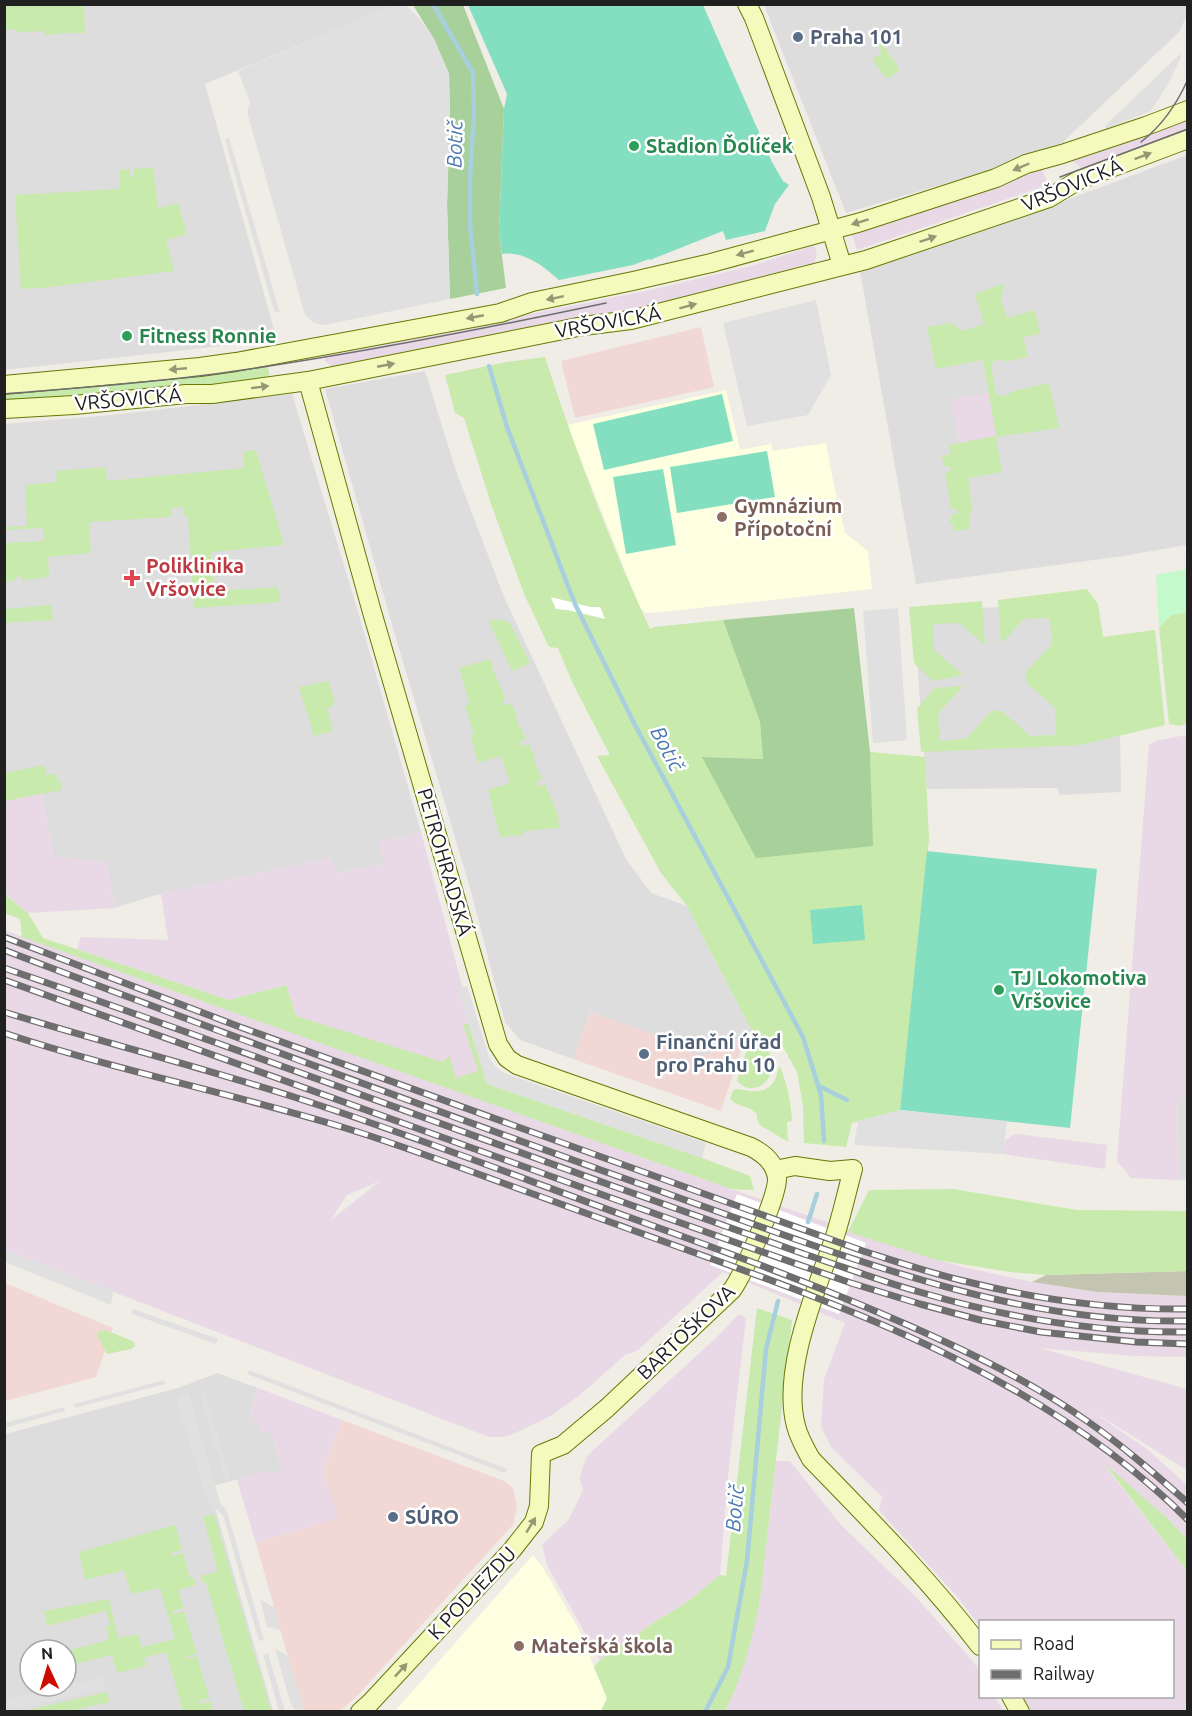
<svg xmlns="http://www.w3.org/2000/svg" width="1192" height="1716" font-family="Ubuntu,sans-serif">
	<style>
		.residential { fill: #dedddd; fill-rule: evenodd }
		.commercial { fill: #f1d8d5 }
		.industrial { fill: #e9d8e5; fill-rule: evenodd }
		.education { fill: #feffe0 }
		.construction { fill: #c4c5b1 }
		.grass { fill: #c8eaac; fill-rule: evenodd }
		.forest { fill: #a8d09b }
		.park { fill: #c4facb }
		.pitch { fill: #84dfc0 }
		.parking { fill: #e0e0e0 }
		.pier { fill: #fff }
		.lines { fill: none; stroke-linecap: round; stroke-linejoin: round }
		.stream { stroke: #a7cfde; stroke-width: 4.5 }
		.secondary-casing { stroke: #667905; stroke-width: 20 }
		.secondary { stroke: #f3fabb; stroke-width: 18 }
		.tram { stroke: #6e6e6e; stroke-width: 1.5 }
		.rail-casing { stroke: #6e6e6e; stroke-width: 7 }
		.rail { stroke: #fff; stroke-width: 4.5; stroke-dasharray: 14; stroke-linecap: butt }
		.oneway { fill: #949875 }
		.service-dot { fill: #5c6f8a; stroke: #fff; stroke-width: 2 }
		.leisure-dot { fill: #2e9e5b; stroke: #fff; stroke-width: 2 }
		.education-dot { fill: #8d6e63; stroke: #fff; stroke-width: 2 }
		.health-dot { fill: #e0444e; stroke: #fff; stroke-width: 2 }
		.labels { text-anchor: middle; stroke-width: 5; stroke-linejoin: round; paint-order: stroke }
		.service-label { font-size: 20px; font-weight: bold; fill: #4e5e75; stroke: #fff; text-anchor: start }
		.leisure-label { font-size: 20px; font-weight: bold; fill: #27864d; stroke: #fff; text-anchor: start }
		.street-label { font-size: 20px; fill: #202020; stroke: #fff }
		.education-label { font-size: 20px; font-weight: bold; fill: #785e54; stroke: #fff; text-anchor: start }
		.health-label { font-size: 20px; font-weight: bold; fill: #be3a42; stroke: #fff; text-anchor: start }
		.water-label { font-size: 21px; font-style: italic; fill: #4b79b0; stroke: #fff }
	</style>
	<rect width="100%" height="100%" fill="#f0ede6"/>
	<path class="residential" d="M1187,4L1188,13L1179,32L1063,142L1024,160L846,213L764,5Z
		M4,5H395L205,84L277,340L5,370Z
		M1187,155V545L1123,556L916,584L860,271L1056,204Z
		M425,371L456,471L504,597L626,859L651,893L687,906L755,1037L738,1039L703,1057L590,1012L573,1059L520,1040L505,1022L470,888L393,628L325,389Z
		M292,394L356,605L421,832L412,834L384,864L337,873L330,858L152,896L115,908L107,862L54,857L42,794L5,801V424L112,415Z
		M1067,604L1120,731L1121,792L1060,795L1057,788L927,789L913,611Z
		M1177,1097H1188L1187,1179L1179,1180Z
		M217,1373L258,1388L250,1412L252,1419L261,1423L272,1435L283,1472H265L209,1487L273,1711L5,1712V1434L178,1388ZM30,1650H66V1686H30Z"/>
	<path class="commercial" d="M701,327L714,387L575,418L561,361Z
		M590,1012L688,1047L690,1051L702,1057L738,1039L745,1038L721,1111L573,1059Z
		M5,1283L113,1328L96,1377L5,1401Z
		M342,1420L504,1481L513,1488L517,1507L513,1525L357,1696L340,1711H303L256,1543L337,1518L323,1472Z"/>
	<path class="industrial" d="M1187,115V134L1086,172L1070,159Z
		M1042,169L1048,185L857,250L851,233Z
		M814,245L817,254L814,264L719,291L575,324L335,369L325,361L324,353L408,338L651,290L747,267L792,253Z
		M989,393L996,436L959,443L951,399Z
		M1187,735L1188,1097H1177L1179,1180L1131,1178L1117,1161L1149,745L1159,740Z
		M42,794L54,857L107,862L115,908L28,913L5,894V801Z
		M421,832L491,1094L296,1016L286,985L229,1000L77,949L81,937L168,940L161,894L330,858L337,873L384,864L378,842Z
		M4,930L731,1189L929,1257L963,1267L1032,1282L1097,1292L1187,1296V1357L1135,1356L1040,1348L1187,1389V1470L1089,1409L1148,1450L1187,1485V1539L1168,1519L1106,1467L1187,1571V1711H1031L1023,1697L1172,1696V1622H980V1627L960,1600L879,1510L882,1497L831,1447L821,1426L824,1379L845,1323L723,1272L638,1350L625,1355L581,1394L551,1416L515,1433L504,1437H489L5,1250ZM380,1181L330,1221L347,1195Z
		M1015,1134L1107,1145L1105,1169L1003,1154L1005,1140Z
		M739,1314L746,1318L729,1465L720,1575L686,1603L659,1619L600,1660L547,1565L542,1545L569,1519L583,1490L580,1479L582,1469L588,1455L717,1337Z
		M258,1388L342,1420L323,1472L338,1518L256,1543L237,1480L265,1472H283L272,1435L258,1430L261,1423L252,1420L250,1413Z
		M776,1461H790L841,1525L916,1597L976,1665L980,1672V1696L995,1697L1004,1711L725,1712L759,1607Z"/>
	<path class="education" d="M726,390L740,450L771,444L773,451L826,443L837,501L845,533L868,551L872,589L652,613H646L640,608L567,425Z
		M533,1555L542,1566L578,1628L607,1699L601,1711L394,1712Z"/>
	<path class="construction" d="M1187,1271V1296L1097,1292L1032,1282L1046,1275Z"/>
	<path class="grass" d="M5,4L84,5L85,33H65L45,35L44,31L27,32L26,31L17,33L16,29L5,30Z
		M881,42L900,70L887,79L872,60L882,52L877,45Z
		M153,168L158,208L178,203L187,234L166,240L174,271L43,288L21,289L15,195L120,189L119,170L130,169V177H134V169Z
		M1005,283L1001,300L1007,318L1035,310L1040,334L1023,337L1028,357L1004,362L1003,359L993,361V364L991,365L996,394H999L1000,396L1010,395V392L1049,383L1059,428L996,437L1002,472L968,478L972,508L969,517L970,529L954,531V524L950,525L949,519H952V514L957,513V509H951L945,472L951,471L950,466L944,467L942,456L951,454L949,445L996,436L983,360L936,369L927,327L950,323L963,331L984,324L975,294Z
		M545,357C575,449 609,541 650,629L654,627L723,620L760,722L763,759L703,757L872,846L870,752L925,757L929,839L900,1110L852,1123L846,1147L804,1143L803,1106L797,1072L783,1047L755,1037L687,906L661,873L597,756L610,755L573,684L558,648L549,647L524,594L491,504L464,418L455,413L445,375L506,362ZM551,598L590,607H600L603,613L556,609Z
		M267,363L270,377L161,391L5,405V390Z
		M256,450L284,545L212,552L214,591L278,587L280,602L194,608L188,516H184L183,507L171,508V517L89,522L91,553L48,557L49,575H46V578L22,580L21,576H17L16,580L5,582V543L44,541L43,528L5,530V527L27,526L25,485L57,482L56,471L105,467L107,481L244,468L243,452Z
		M1087,589L1098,604L1103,637L1155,630L1165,725L1080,745L921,752L917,709L934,688L963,686L938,714L940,741L966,739L991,711H1002L1030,736L1056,735L1055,708L1027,683L1026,672L1052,644L1050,618L1024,619L1001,644L998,600Z
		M982,601L985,645L959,623L933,624L934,650L963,675L933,681L914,663L909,607Z
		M51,605L53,620L5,623V609Z
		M1187,612V724L1179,726L1169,724L1159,627L1172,615Z
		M488,620H503L510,623L530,663L512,671Z
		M490,659L493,665L491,666L506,699L502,702L505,706L511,703L518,716L515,718L526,739L519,743L522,747L528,743L535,757L533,759L542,779L536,782L538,787L545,784L558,815L559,828L523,831V835L500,837L488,790L510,783L501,756L478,763L470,735L474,734L465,706L470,704L459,668Z
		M329,681L335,703H333L334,706L327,708L333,731L314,736L299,687Z
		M44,765L46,775L56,773L57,781H60L62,790L5,801V773Z
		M4,894L28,913L43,938L229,1000L286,985L296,1016L443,1062L449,1055L456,1078L478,1071L463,1024H468L487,1084L702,1158L750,1176L754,1190L731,1189L22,937L20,919L5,913Z
		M751,1043L757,1045L768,1051C782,1076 755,1101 737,1081L748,1046Z
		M780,1066C787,1085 791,1102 792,1121L787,1122L788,1142L760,1125L757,1119V1114C750,1106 737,1107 730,1099L733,1091L735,1089C751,1090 764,1097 775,1080C777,1075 777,1070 780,1066Z
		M953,1189L1077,1210L1187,1211V1271L1046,1275L1010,1272L937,1260L848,1232L869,1190Z
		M757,1308L792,1320L759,1607C751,1643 742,1678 725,1711H601L607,1698L594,1667L600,1660L659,1619L686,1603L720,1575L726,1576Z
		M105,1330L130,1340L134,1342L135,1346L131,1349L107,1354L97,1335L99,1331Z
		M1104,1463L1168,1519L1187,1539V1571Z
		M214,1514L271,1711H244L206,1582L203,1583L201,1576L218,1571L203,1517Z
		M175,1525L182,1550L172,1553V1556L183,1553L190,1578H194L196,1585L178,1590L184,1608L172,1611L174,1614L184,1611L197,1653L186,1657L187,1659L197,1656L209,1698L199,1701L200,1704L210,1701L213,1711H183L166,1652L144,1658L146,1666L117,1673L112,1655L66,1666V1651L109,1640L106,1627L110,1625L106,1609L105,1611L47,1626L44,1611L109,1599L118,1638L138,1634L142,1647L175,1639L160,1588L131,1594L124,1570L85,1580L79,1552Z
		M107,1692L110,1702L70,1711H23Z"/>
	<path class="forest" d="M413,5H463L504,109L499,232L506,288L450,299L447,204L450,116L449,74L434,39Z
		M854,608L870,752L873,846L756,858L702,757L763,759L760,722L723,620Z"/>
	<path class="park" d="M1187,569V612L1172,615L1159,627L1156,575Z"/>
	<path class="pitch" d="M468,5H703L772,162L783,181L789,185L775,204L765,231L726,240L723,231L650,260L649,259L633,265L559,280C543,266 525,251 502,254L499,232L504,109L507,94Z
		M722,394L733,441L604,470L593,424Z
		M767,451L775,497L677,513L670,467Z
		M663,469L676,545L626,554L613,477Z
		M927,851L1097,869L1070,1128L900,1110Z
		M862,905L865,940L813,944L810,910Z"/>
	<path class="parking" d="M395,5H406L420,19L434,39L449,74L450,116L447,204L450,299L325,325L314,323L305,315L247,112L250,102L238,71Z
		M1179,55H1181V57L1169,82L1151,111L1106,129V125Z
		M229,138L280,313L274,311L225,140Z
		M816,300L831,375L808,415L747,426L723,323Z
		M898,608L907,740L873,743L863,611Z
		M467,986L489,1057L495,1066L504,1073L706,1143L702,1158L487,1084L458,988Z
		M900,1110L1007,1121L1003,1154L854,1145L858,1121Z
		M5,1250L113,1291L111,1305L5,1262Z
		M133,1309L218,1339L216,1344L132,1314Z
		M249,1370L507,1469L505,1473L247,1374Z
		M164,1380L165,1384L75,1408L74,1404Z
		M188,1392L221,1505L225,1508L228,1515L264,1640L259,1641L223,1515L208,1503L177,1401Z
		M205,1393L231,1481L226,1482L200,1394Z
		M64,1407L65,1411L5,1428V1423Z
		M260,1599L275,1608L281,1630L267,1627Z
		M275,1649L288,1656L303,1706L300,1711L293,1708L289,1698Z
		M268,1653L285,1711H279L263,1655Z
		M102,1677L105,1689L5,1711V1700Z"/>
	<path class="pier" d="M551,597L590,607H600L605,619L568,610L556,609Z
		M737,1194L866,1243L839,1314L710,1265Z"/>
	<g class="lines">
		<path class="stream" d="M433,4L473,73L474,115L470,176V224L477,294
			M489,366L507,427L575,604L634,723L803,1037L821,1095L824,1141
			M819,1086L847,1100
			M808,1222L817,1194
			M705,1712L728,1667L747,1561L766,1349L778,1301"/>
		<g class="secondary-casing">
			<path id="secondary" d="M747,4L754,18L821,197L842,265
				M308,381L372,612L498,1044L507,1058L517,1065L751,1147C763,1153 775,1163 777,1178C778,1195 743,1275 732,1290L607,1408L563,1445L541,1454L539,1506L534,1522L512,1550L370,1703L360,1712
				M4,385L200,367L236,362L500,313L532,302L633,281L711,263L861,222L996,178L1026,164L1062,154L1146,126L1188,110
				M4,409L74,405L186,394H212L308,381L583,326L631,320L866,260L1049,198L1079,180L1188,139
				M775,1170L795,1166L830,1171L853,1169C847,1191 842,1214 835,1236C817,1289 781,1370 796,1426C799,1438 805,1448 811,1459C870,1520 929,1579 980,1646
				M1011,1696L1020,1712"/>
		</g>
		<use href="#secondary" class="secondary"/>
		<path class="tram" d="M1141,142C1163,125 1177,104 1188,79
			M1060,177L1188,129
			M4,394C77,388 150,383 222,373C351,355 479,330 606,303"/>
		<g class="rail-casing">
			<path id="rail" d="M4,937L240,1027L863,1251C895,1261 927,1272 960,1280C1034,1299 1111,1310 1188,1309
				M4,950C205,1027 407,1100 609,1173C678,1197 746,1222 815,1246C938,1288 1057,1323 1188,1321
				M4,968C207,1038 408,1112 610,1185C675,1208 739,1231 804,1254C844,1267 883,1282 923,1293C1008,1318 1098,1333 1188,1332
				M4,980L720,1237L851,1283L920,1304L980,1320L1041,1332L1136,1342L1188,1344
				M4,1012C102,1042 200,1067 297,1098C406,1133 513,1175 620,1214C718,1249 815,1284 910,1326C971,1353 1033,1383 1087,1421C1123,1446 1155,1474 1188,1503
				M4,1033C115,1070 230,1093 342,1127C391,1142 440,1160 489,1178C556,1202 623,1227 690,1251C867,1314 1052,1384 1188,1520"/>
		</g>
		<use href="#rail" class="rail"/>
	</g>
	<defs><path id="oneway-solid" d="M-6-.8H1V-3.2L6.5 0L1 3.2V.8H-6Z" transform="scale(1.5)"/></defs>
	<g class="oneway">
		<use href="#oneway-solid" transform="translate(1143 156) rotate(-21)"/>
		<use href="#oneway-solid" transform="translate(1021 167) rotate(157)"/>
		<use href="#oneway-solid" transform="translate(860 222) rotate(163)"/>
		<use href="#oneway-solid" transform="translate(928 239) rotate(-19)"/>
		<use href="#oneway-solid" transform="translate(745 253) rotate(165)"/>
		<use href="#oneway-solid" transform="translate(555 298) rotate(168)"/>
		<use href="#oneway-solid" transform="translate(688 306) rotate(-15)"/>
		<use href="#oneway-solid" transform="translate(475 317) rotate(169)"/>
		<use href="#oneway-solid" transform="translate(386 365) rotate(-11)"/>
		<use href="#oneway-solid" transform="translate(178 369) rotate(175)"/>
		<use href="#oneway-solid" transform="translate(260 387) rotate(-7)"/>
		<use href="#oneway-solid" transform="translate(531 1525) rotate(-59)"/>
		<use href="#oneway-solid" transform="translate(401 1670) rotate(-47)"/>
	</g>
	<g class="service-dot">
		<circle cx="798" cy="37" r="6"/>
		<circle cx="644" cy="1054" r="6"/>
		<circle cx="393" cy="1517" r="6"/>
	</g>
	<g class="leisure-dot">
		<circle cx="634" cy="146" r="6"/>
		<circle cx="127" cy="336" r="6"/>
		<circle cx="999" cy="990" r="6"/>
	</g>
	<g class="education-dot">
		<circle cx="722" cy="517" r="6"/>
		<circle cx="519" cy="1646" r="6"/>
	</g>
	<path class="health-dot" d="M129 569h6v6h6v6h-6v6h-6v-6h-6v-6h6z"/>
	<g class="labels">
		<g class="service-label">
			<text x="810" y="44">Praha 101</text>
			<text x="656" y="1049">Finanční úřad<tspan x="656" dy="23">pro Prahu 10</tspan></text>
			<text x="405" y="1524">SÚRO</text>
		</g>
		<g class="leisure-label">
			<text x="646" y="153">Stadion Ďolíček</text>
			<text x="139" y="343">Fitness Ronnie</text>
			<text x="1011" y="985">TJ Lokomotiva<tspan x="1011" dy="23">Vršovice</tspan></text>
		</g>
		<g class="street-label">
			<text transform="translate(1072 185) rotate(-23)" y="7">VRŠOVICKÁ</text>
			<text transform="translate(608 322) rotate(-10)" y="7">VRŠOVICKÁ</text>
			<text transform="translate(128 399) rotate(-5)" y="7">VRŠOVICKÁ</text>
			<text transform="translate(445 862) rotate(74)" y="7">PETROHRADSKÁ</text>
			<text transform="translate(686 1332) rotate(-44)" y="7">BARTOŠKOVA</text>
			<text transform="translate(472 1593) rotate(-47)" y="7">K PODJEZDU</text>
		</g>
		<g class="education-label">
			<text x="734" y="513">Gymnázium<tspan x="734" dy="23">Přípotoční</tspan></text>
			<text x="531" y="1653">Mateřská škola</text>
		</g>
		<g class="health-label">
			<text x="146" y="573">Poliklinika<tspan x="146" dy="23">Vršovice</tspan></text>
		</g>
		<g class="water-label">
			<text transform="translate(455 144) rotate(-89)" y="7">Botič</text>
			<text transform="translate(667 749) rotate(62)" y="7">Botič</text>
			<text transform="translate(735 1508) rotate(-85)" y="7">Botič</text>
		</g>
	</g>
	<rect width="1192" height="1716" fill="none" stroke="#202020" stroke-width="12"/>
	<rect x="979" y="1620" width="195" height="78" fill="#ffffff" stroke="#a6a6a6" stroke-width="1.5"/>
	<rect x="991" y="1640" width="30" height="9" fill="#f3fabb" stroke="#a6a6a6" stroke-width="1.5"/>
	<text x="1033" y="1650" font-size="18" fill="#202020">Road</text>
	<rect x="991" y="1670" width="30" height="9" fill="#6e6e6e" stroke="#a6a6a6" stroke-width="1.5"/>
	<text x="1033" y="1680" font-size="18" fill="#202020">Railway</text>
	<g transform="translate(48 1668) rotate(356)"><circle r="28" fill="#ffffff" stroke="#a6a6a6" stroke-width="1.5"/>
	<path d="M0-4.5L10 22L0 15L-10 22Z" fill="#cf0a00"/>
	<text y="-9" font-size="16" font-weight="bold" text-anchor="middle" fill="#202020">N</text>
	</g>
</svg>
